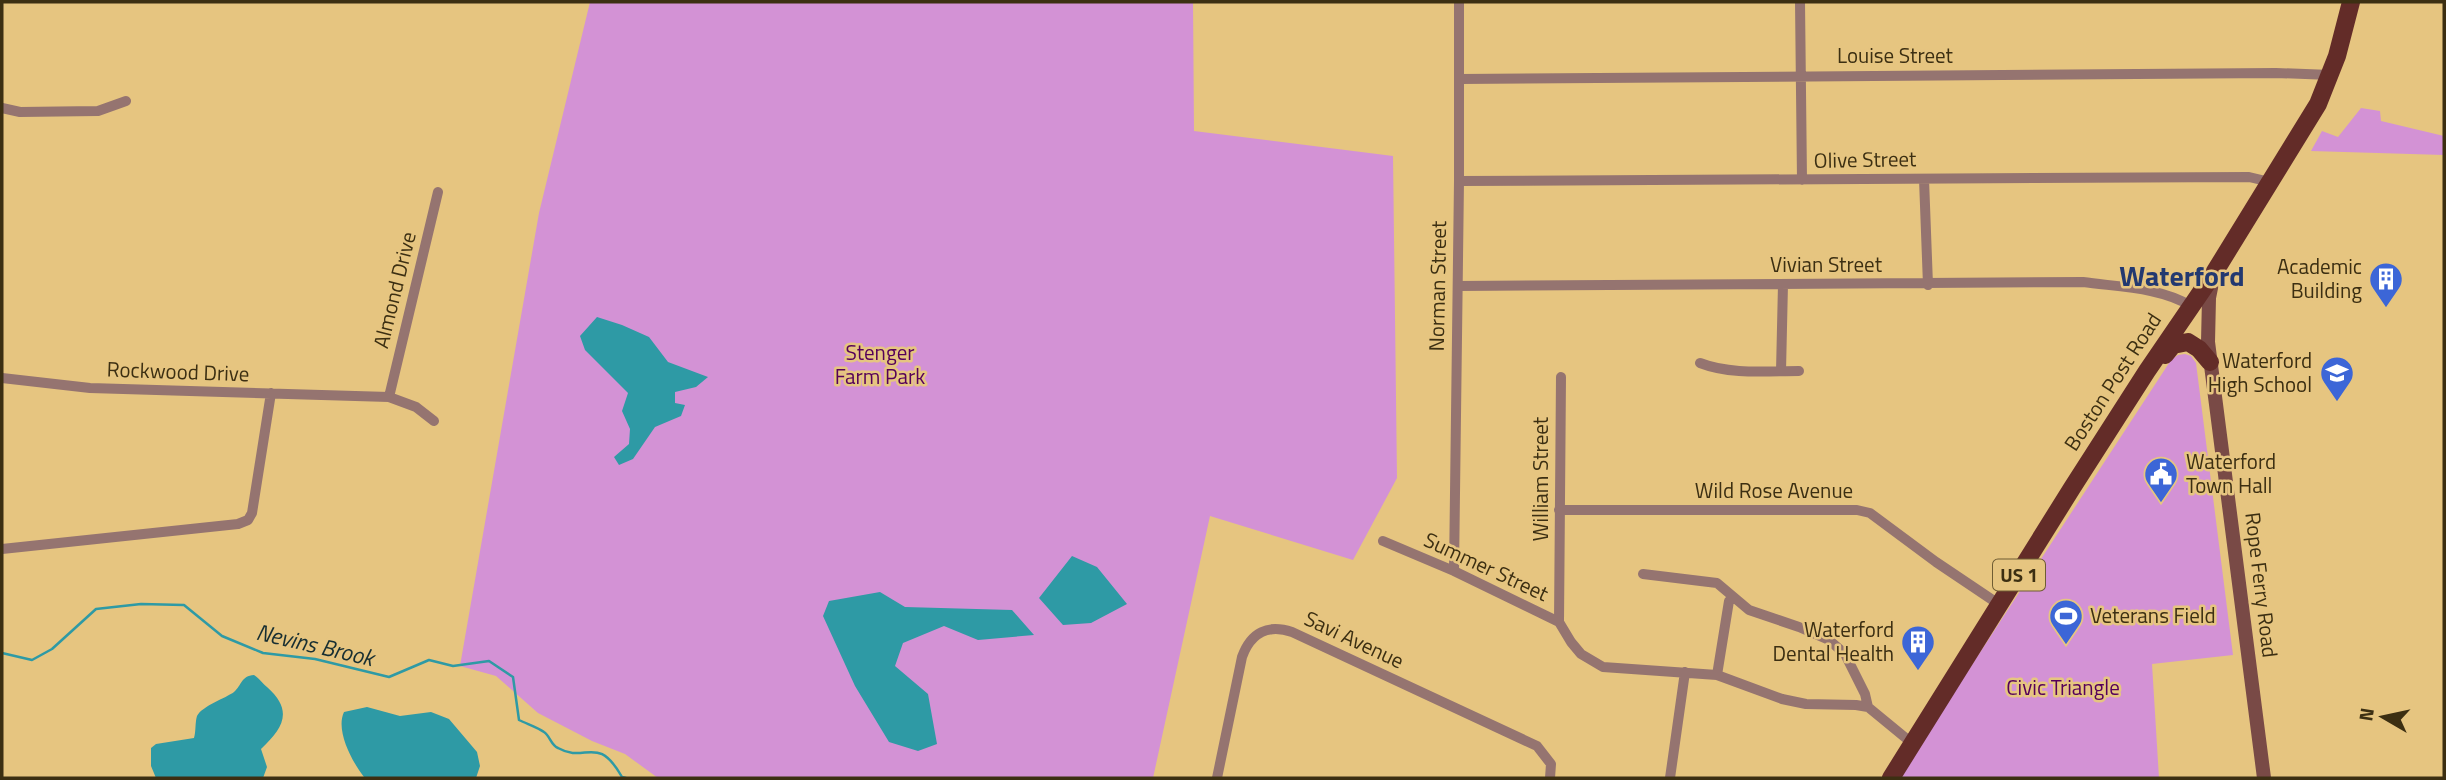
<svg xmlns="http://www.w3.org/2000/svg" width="2446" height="780" font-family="'Titillium Web',sans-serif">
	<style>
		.green { fill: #d392d5 }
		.water { fill: #2e9aa5 }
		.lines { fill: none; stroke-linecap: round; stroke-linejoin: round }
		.stream { stroke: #2e9aa5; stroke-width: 2.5 }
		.minor { stroke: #957470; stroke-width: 10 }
		.secondary { stroke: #794a46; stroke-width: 14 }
		.primary { stroke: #632c28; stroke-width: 18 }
		.labels { text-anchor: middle; stroke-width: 5; stroke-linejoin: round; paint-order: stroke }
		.shield { fill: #e6c580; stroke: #6f5c33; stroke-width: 2 }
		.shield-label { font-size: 19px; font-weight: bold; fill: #3c2f12 }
		.street-label { font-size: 21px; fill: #3c2f12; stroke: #e6c580 }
		.poi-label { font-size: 21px; fill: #3c2f12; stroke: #e6c580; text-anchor: end }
		.park-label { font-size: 21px; fill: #55005a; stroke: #e6c580 }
		.water-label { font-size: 23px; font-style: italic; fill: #182f32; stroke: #e6c580 }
		.district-label { font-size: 28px; font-weight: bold; fill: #233970; stroke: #e6c580 }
	</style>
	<rect width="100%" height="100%" fill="#e6c580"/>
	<path class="green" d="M590,2H1193L1194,131L1393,156L1397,478L1353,560L1210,516L1153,778H658L625,754L592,741L538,713L496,676L460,666L539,213Z
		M2361,108L2380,111L2381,121L2444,136V155L2311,151L2322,131L2338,137Z
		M2185,354L2191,356L2196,363L2233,655L2152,664L2159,778H1898L2171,360L2178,355Z"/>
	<path class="water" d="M597,317L622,325L649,337L668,362L708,377L696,387L675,392V403L685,405L681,416L655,427L633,459L619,465L614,457L629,444L630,429L622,411L628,393L585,350L580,336Z
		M1072,556L1097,567L1127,604L1091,623L1063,625L1039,598Z
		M880,592L905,607L1012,610L1034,635L978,640L944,626L903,643L895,666L928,694L937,744L918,751L889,742L855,686L823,616L829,601Z
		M254,675C260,679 262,683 267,687C294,711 283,728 261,749L267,767L263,778H156L151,766V748L156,744L194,738C196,732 195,722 197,716C202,706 226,698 234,692C242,685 241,676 254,675Z
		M367,707L400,716L431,712L449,719L477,752L480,766L476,778L364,777C353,763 335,731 344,712Z"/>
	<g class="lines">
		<path class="stream" d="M2,653L32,660L52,649L96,609L141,604L184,605L222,636L263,653L315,659L389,677L429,660L453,666L489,661L513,677L519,720C527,724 537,727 544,732C550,736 551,745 558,748C586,764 597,733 622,777L626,778"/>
		<path class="minor" d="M1800,2L1802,180
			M1460,79L2276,73L2331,75
			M2,108L20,112L98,111L126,101
			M1924,179L1928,285
			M1459,181L2249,177L2270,182
			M1458,286L2083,282C2118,287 2160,287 2191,306
			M1700,363C1731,375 1767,371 1799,371
			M1781,371L1783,284
			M2,378L90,388L389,397L416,407L434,421
			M389,397L438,192
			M1559,510H1857L1870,513L1936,562L2000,605
			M1383,541L1454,571L1559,622L1571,642L1581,654L1603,667L1717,675L1782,699L1806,704L1856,705L1868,707L1913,744
			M2,549L238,524L248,520L252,513L271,393
			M1454,571L1459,181V2
			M1643,574L1717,583L1749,610L1799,627L1829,640L1845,654L1865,694L1868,707
			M1559,622L1561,377
			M1717,675L1729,601L1734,598
			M1217,778L1242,657C1251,632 1268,624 1292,632L1537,746L1551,764L1550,778
			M1670,778L1685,672"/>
		<path class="secondary" d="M2213,278L2209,298L2208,342L2264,778"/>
		<path class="primary" d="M2165,355L2173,345L2188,342L2199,349L2210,362
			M1891,778L2072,488L2147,371L2214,273L2318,104L2337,56L2351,2"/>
	</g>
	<defs>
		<g id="building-pin" transform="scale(1.75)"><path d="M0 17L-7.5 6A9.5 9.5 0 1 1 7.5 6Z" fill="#3c66d7" stroke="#e6c580"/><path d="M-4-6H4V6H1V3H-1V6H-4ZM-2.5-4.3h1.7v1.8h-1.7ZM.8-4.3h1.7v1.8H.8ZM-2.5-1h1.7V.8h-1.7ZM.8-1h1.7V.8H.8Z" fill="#fff"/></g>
		<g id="school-pin" transform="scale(1.75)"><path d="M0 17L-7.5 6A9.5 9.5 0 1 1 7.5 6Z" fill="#3c66d7" stroke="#e6c580"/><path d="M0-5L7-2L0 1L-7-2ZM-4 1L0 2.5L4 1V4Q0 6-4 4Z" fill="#fff"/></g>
		<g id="civic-pin" transform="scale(1.75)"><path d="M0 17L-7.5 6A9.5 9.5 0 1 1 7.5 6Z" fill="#3c66d7" stroke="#e6c580"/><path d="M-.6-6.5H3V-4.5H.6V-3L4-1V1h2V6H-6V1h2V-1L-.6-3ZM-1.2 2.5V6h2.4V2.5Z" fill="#fff"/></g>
		<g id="stadium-pin" transform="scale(1.75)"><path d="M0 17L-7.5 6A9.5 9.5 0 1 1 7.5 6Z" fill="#3c66d7" stroke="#e6c580"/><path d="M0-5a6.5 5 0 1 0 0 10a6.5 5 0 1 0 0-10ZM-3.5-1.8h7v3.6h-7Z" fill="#fff"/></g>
	</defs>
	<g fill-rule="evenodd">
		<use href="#building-pin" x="2386" y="279"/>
		<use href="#school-pin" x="2337" y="373"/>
		<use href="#civic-pin" x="2161" y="474"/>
		<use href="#stadium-pin" x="2066" y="616"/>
		<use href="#building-pin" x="1918" y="642"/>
	</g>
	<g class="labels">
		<rect class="shield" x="1993" y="559.5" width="52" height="31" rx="5"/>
		<g class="shield-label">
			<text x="2019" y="582">US 1</text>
		</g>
		<g class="street-label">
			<text x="1895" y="63">Louise Street</text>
			<text transform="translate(1865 160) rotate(-1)" y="7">Olive Street</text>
			<text x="1826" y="272">Vivian Street</text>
			<text transform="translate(1438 286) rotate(-89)" y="7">Norman Street</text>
			<text transform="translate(395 290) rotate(-76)" y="7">Almond Drive</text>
			<text transform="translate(178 372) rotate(2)" y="7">Rockwood Drive</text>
			<text transform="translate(2113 382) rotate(-57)" y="7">Boston Post Road</text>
			<text transform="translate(1541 479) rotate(-90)" y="7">William Street</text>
			<text x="1774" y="498">Wild Rose Avenue</text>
			<text transform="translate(1486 567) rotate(25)" y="7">Summer Street</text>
			<text transform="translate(2261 585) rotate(83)" y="7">Rope Ferry Road</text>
			<text transform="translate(1354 640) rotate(25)" y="7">Savi Avenue</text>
		</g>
		<g class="poi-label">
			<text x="2362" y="274">Academic<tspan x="2362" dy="24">Building</tspan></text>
			<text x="2312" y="368">Waterford<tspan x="2312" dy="24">High School</tspan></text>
			<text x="2186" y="469" text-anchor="start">Waterford<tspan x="2186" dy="24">Town Hall</tspan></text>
			<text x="2090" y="623" text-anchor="start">Veterans Field</text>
			<text x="1894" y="637">Waterford<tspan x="1894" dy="24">Dental Health</tspan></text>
		</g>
		<g class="park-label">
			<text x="880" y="360">Stenger<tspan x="880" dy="24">Farm Park</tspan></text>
			<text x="2063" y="695">Civic Triangle</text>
		</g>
		<g class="water-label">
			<text transform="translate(315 645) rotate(13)" y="8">Nevins Brook</text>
		</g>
		<g class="district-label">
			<text x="2182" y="286">Waterford</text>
		</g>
	</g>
	<rect width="2446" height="780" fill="none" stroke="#3c2f12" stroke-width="7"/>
	<g transform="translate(2383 717) rotate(279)" stroke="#e6c580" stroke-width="5" paint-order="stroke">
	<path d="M0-5L12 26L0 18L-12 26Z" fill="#3c2f12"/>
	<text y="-10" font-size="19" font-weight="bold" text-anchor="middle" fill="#3c2f12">N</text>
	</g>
</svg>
